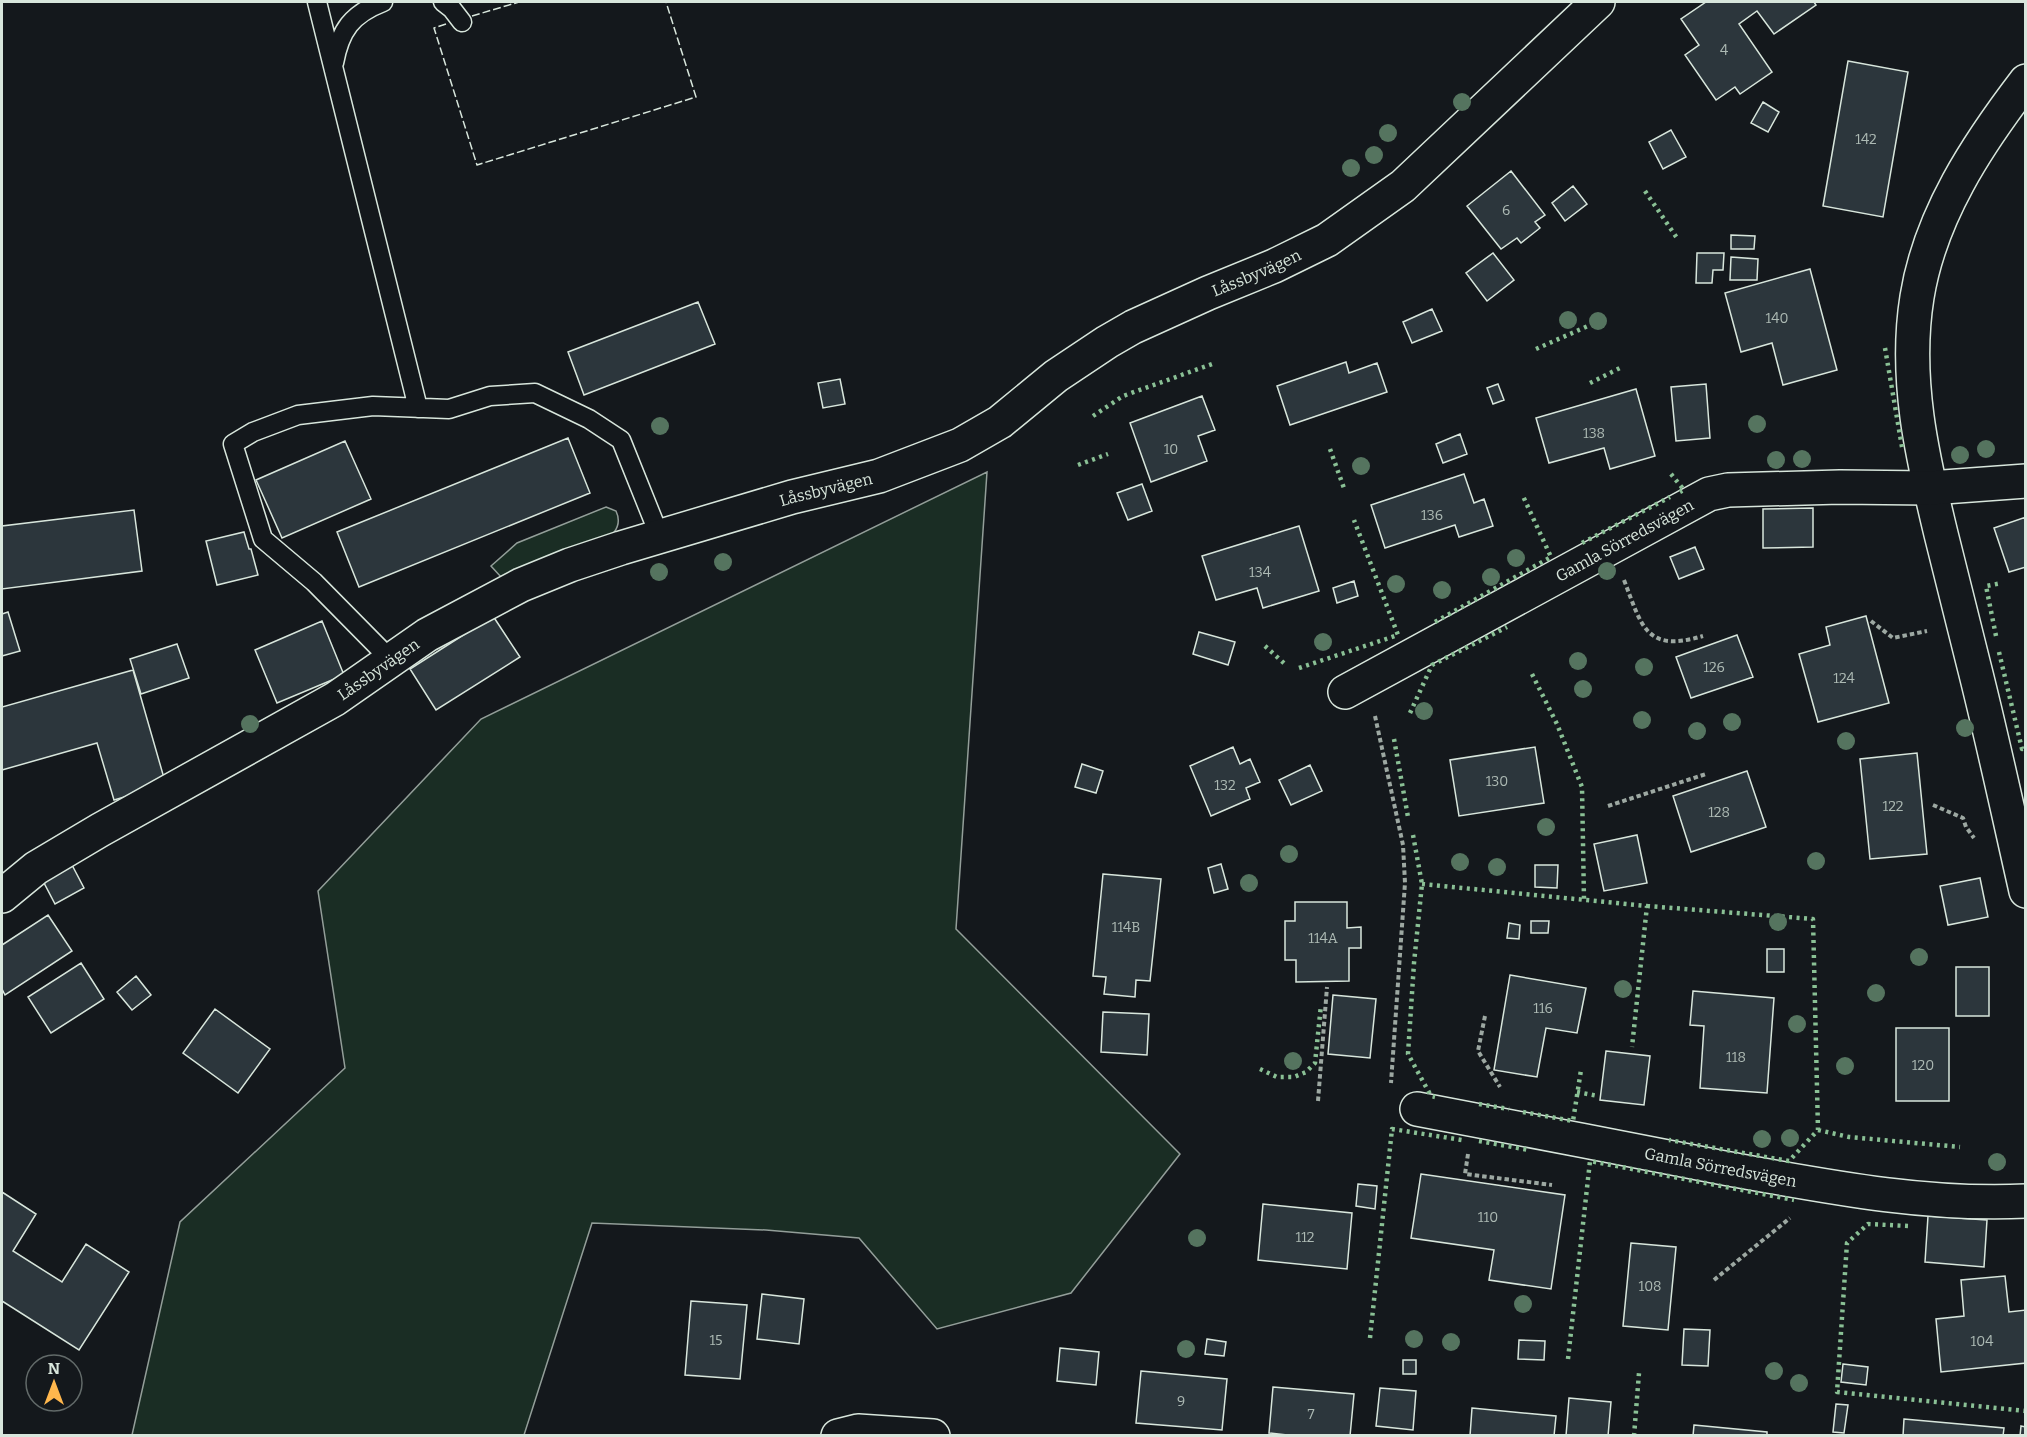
<svg xmlns="http://www.w3.org/2000/svg" width="2027" height="1437" font-family="Bitter,serif">
	<style>
		.green { fill: #1a2d24; stroke: #939e99; stroke-width: 1.5 }
		.building { fill: #2c363c; stroke: #d8e6dc; stroke-width: 1.5 }
		.lines { fill: none; stroke-linecap: round; stroke-linejoin: round }
		.lane-casing { stroke: #d8e6dc; stroke-width: 21 }
		.street-casing { stroke: #d8e6dc; stroke-width: 36 }
		.path { stroke: #9da8a2; stroke-width: 4; stroke-dasharray: 4.5 3; stroke-linecap: butt }
		.lane { stroke: #14181c; stroke-width: 18 }
		.street { stroke: #14181c; stroke-width: 33 }
		.hedge { stroke: #8ac095; stroke-width: 4.5; stroke-dasharray: 3 4.5; stroke-linecap: butt }
		.fence { stroke: #d8e6dc; stroke-width: 1.5; stroke-dasharray: 8 3; stroke-linecap: butt }
		.tree { fill: #55745f }
		.labels { text-anchor: middle; stroke-width: 4.5; stroke-linejoin: round; paint-order: stroke }
		.number-label { font-size: 14px; fill: #adbab4 }
		.street-label { font-size: 16px; fill: #d8e6dc; stroke: #14181c }
	</style>
	<rect width="100%" height="100%" fill="#14181c"/>
	<path class="green" d="M987,472L956,929L1180,1154L1071,1293L937,1329L859,1238L766,1230L592,1223L524,1435H132L180,1222L345,1068L318,891L481,719Z
		M606,507L616,511C624,528 610,538 596,547L501,577L491,566L517,543Z"/>
	<path class="building" d="M1706,2H1814L1816,5L1774,34L1757,11L1739,24L1772,72L1740,94L1735,87L1716,100L1685,55L1699,45L1681,19Z
		M1848,61L1908,72L1883,217L1823,206Z
		M1763,102L1779,112L1768,132L1751,123Z
		M1671,130L1686,157L1663,169L1649,142Z
		M1511,171L1545,215L1535,222L1540,228L1521,243L1517,238L1501,249L1467,206Z
		M1573,186L1587,204L1565,221L1552,203Z
		M1731,235L1755,236L1754,249H1731Z
		M1493,253L1514,280L1487,301L1466,273Z
		M1697,253H1724L1723,270H1713L1712,283H1696Z
		M1731,257L1758,259L1757,280H1730Z
		M1810,269L1837,370L1783,385L1772,343L1741,352L1725,293Z
		M698,302L715,344L584,395L568,352Z
		M1432,309L1442,331L1412,343L1403,322Z
		M1346,362L1349,373L1377,363L1387,392L1290,425L1277,386Z
		M840,379L845,404L823,408L818,383Z
		M1498,384L1504,400L1493,404L1487,388Z
		M1706,384L1710,438L1676,441L1671,387Z
		M1636,389L1655,456L1610,469L1604,448L1549,463L1536,418Z
		M1202,396L1215,430L1198,436L1207,461L1151,482L1130,423Z
		M1460,434L1467,454L1443,463L1436,444Z
		M568,438L590,493L359,587L337,532Z
		M345,441L371,499L282,538L256,480Z
		M1464,474L1474,503L1484,499L1493,526L1459,537L1455,525L1385,548L1371,505Z
		M1142,484L1152,511L1128,520L1117,493Z
		M1813,508V547L1763,548V509Z
		M134,510L142,571L2,589V526Z
		M2026,517V567L2009,572L1994,528Z
		M1299,526L1319,591L1263,608L1257,588L1216,600L1202,556Z
		M244,532L249,549H251L258,575L217,585L206,541Z
		M1695,547L1704,569L1679,579L1670,557Z
		M1354,581L1358,596L1337,603L1333,588Z
		M8,612L20,651L2,656V614Z
		M493,616L520,657L436,710L410,669Z
		M1866,616L1889,703L1818,722L1799,654L1830,645L1826,627Z
		M322,621L344,675L277,703L255,650Z
		M1199,632L1235,642L1228,665L1193,654Z
		M1737,635L1753,677L1691,698L1676,657Z
		M177,644L189,678L141,694L130,659Z
		M133,670L166,785L114,800L97,743L2,770V707Z
		M1233,747L1240,764L1250,759L1260,782L1246,788L1250,799L1211,816L1190,766Z
		M1535,747L1544,803L1459,816L1450,760Z
		M1917,753L1927,854L1870,859L1860,759Z
		M1082,764L1103,771L1096,793L1075,787Z
		M1310,765L1322,791L1291,805L1279,780Z
		M1747,771L1766,827L1691,852L1673,796Z
		M1637,835L1647,883L1604,891L1594,844Z
		M1221,864L1228,889L1214,893L1208,868Z
		M72,865L84,888L55,904L43,881Z
		M1535,865H1558L1557,888L1535,887Z
		M1103,874L1161,879L1150,981L1136,980L1135,997L1104,994L1106,977L1093,976Z
		M1980,878L1988,917L1948,925L1940,886Z
		M1295,902H1347V928L1361,927V948H1349V981L1296,982V960H1285V921H1295Z
		M48,915L72,951L5,995L2,989V945Z
		M1531,921H1549L1548,933H1531Z
		M1509,923L1520,925L1519,939L1507,938Z
		M1767,949H1784V972H1767Z
		M81,963L104,999L51,1033L28,997Z
		M1956,967H1989V1016H1956Z
		M1510,975L1586,988L1577,1033L1546,1028L1537,1077L1494,1070Z
		M136,976L151,995L132,1010L117,992Z
		M1693,991L1774,998L1767,1093L1700,1088L1704,1026L1690,1025Z
		M1333,995L1376,999L1370,1058L1328,1054Z
		M215,1009L270,1049L238,1093L183,1053Z
		M1103,1012L1149,1014L1147,1055L1101,1052Z
		M1896,1028H1949V1101H1896Z
		M1606,1051L1650,1056L1644,1105L1600,1100Z
		M1421,1174L1565,1195L1551,1289L1489,1280L1494,1250L1411,1238Z
		M1358,1184L1377,1186L1375,1209L1356,1206Z
		M2,1192L36,1214L13,1251L62,1282L86,1244L129,1272L79,1350L2,1301Z
		M1263,1204L1352,1213L1347,1269L1258,1260Z
		M1928,1216L1987,1220L1984,1267L1925,1262Z
		M1631,1243L1676,1247L1668,1330L1623,1326Z
		M2005,1276L2009,1312L2026,1310V1363L1941,1372L1936,1319L1964,1316L1961,1280Z
		M762,1294L804,1299L799,1344L757,1339Z
		M691,1301L747,1305L740,1379L685,1375Z
		M1684,1329L1710,1330L1708,1366L1682,1365Z
		M1207,1339L1226,1342L1224,1356L1205,1354Z
		M1519,1340L1545,1341L1544,1360L1518,1359Z
		M1060,1348L1099,1352L1096,1385L1057,1381Z
		M1403,1360H1416V1374H1403Z
		M1843,1364L1868,1367L1866,1385L1841,1382Z
		M1141,1371L1227,1379L1222,1430L1136,1423Z
		M1273,1387L1354,1394L1350,1436H1296L1269,1433Z
		M1380,1388L1416,1391L1413,1430L1376,1426Z
		M1569,1398L1611,1402L1608,1436H1566Z
		M1836,1404L1848,1405L1844,1433L1833,1432Z
		M1472,1408L1556,1416L1554,1436H1470Z
		M1904,1419L2004,1428L2003,1436H1903Z
		M1694,1425L1767,1432V1436H1693Z
		M2021,1426L2026,1427V1436H2020Z"/>
	<g class="lines">
		<g class="lane-casing">
			<path id="lane" d="M317,2L418,408
				M443,2L452,9L462,22
				M334,63C340,30 352,14 383,2
				M391,660L314,582L263,539L233,444L253,432L298,415L373,406L449,409L490,396L535,393L589,419L621,440L660,537"/>
		</g>
		<g class="street-casing">
			<g id="street">
				<path d="M2026,81C1977,145 1930,216 1917,297C1904,378 1922,456 1941,534C1952,578 1963,622 1974,666C1993,741 2009,816 2026,891"/>
				<path id="s1" d="M1345,692L1709,494L1728,490L1840,487L1930,488L2026,481"/>
				<path id="s2" d="M2,896L36,868L100,830L335,699L427,635L521,585L570,565L621,548L792,497L879,476L960,445L1000,422L1056,376L1107,342L1133,327L1208,293L1274,266L1327,240L1403,186L1598,2"/>
				<path id="s3" d="M1417,1109C1519,1128 1622,1148 1724,1168C1824,1186 1924,1206 2026,1201"/>
				<path d="M838,1436L858,1431L933,1436"/>
			</g>
		</g>
		<path class="path" d="M1624,580C1642,627 1646,653 1703,636
			M1871,621L1893,638L1927,631
			M1375,716L1403,845L1405,883L1391,1083
			M1933,805L1963,818L1966,827L1974,838
			M1608,806L1706,774
			M1485,1016L1478,1051L1500,1087
			M1318,1101L1327,987
			M1468,1154L1465,1174L1552,1185
			M1714,1280L1790,1218"/>
		<use href="#lane" class="lane"/>
		<use href="#street" class="street"/>
		<path class="hedge" d="M1645,191L1677,238
			M1885,348L1902,447
			M1536,349L1597,322
			M1590,383L1622,367
			M1093,416L1123,396L1215,363
			M1330,449L1345,491
			M1078,465L1108,454
			M1671,474L1684,490L1680,492
			M1582,543L1670,497
			M1435,622L1551,557L1522,494
			M1996,636L1986,586L2002,583
			M1265,646L1286,665
			M1999,652L2022,749L2026,748
			M1299,668L1398,635L1354,520
			M1532,674L1557,724L1582,787L1584,900
			M1410,713L1432,665L1507,627
			M1394,739L1408,817
			M1413,835L1422,884L1414,963L1408,1054L1431,1096L1435,1097
			M1422,884L1647,906L1632,1047
			M1647,906L1813,919L1818,1130L1789,1161L1669,1140
			M1260,1069L1277,1077H1294L1306,1072L1315,1063L1321,1005
			M1577,1092L1598,1096
			M1479,1104L1509,1109
			M1523,1112L1573,1121L1581,1070
			M1818,1130L1849,1137L1960,1147
			M1479,1141L1529,1150
			M1908,1226L1868,1224L1847,1243L1837,1392L2026,1411
			M1370,1338L1392,1129L1462,1140
			M1568,1359L1590,1161L1794,1200
			M1634,1436L1639,1373"/>
		<path class="fence" d="M472,16L519,2
			M446,24L434,28L477,165L696,97L666,2"/>
	</g>
	<g class="tree">
		<circle cx="1462" cy="102" r="9"/>
		<circle cx="1388" cy="133" r="9"/>
		<circle cx="1374" cy="155" r="9"/>
		<circle cx="1351" cy="168" r="9"/>
		<circle cx="1568" cy="320" r="9"/>
		<circle cx="1598" cy="321" r="9"/>
		<circle cx="1757" cy="424" r="9"/>
		<circle cx="660" cy="426" r="9"/>
		<circle cx="1986" cy="449" r="9"/>
		<circle cx="1960" cy="455" r="9"/>
		<circle cx="1802" cy="459" r="9"/>
		<circle cx="1776" cy="460" r="9"/>
		<circle cx="1361" cy="466" r="9"/>
		<circle cx="1516" cy="558" r="9"/>
		<circle cx="723" cy="562" r="9"/>
		<circle cx="1607" cy="571" r="9"/>
		<circle cx="659" cy="572" r="9"/>
		<circle cx="1491" cy="577" r="9"/>
		<circle cx="1396" cy="584" r="9"/>
		<circle cx="1442" cy="590" r="9"/>
		<circle cx="1323" cy="642" r="9"/>
		<circle cx="1578" cy="661" r="9"/>
		<circle cx="1644" cy="667" r="9"/>
		<circle cx="1583" cy="689" r="9"/>
		<circle cx="1424" cy="711" r="9"/>
		<circle cx="1642" cy="720" r="9"/>
		<circle cx="1732" cy="722" r="9"/>
		<circle cx="250" cy="724" r="9"/>
		<circle cx="1965" cy="728" r="9"/>
		<circle cx="1697" cy="731" r="9"/>
		<circle cx="1846" cy="741" r="9"/>
		<circle cx="1546" cy="827" r="9"/>
		<circle cx="1289" cy="854" r="9"/>
		<circle cx="1816" cy="861" r="9"/>
		<circle cx="1460" cy="862" r="9"/>
		<circle cx="1497" cy="867" r="9"/>
		<circle cx="1249" cy="883" r="9"/>
		<circle cx="1778" cy="922" r="9"/>
		<circle cx="1919" cy="957" r="9"/>
		<circle cx="1623" cy="989" r="9"/>
		<circle cx="1876" cy="993" r="9"/>
		<circle cx="1797" cy="1024" r="9"/>
		<circle cx="1293" cy="1061" r="9"/>
		<circle cx="1845" cy="1066" r="9"/>
		<circle cx="1790" cy="1138" r="9"/>
		<circle cx="1762" cy="1139" r="9"/>
		<circle cx="1997" cy="1162" r="9"/>
		<circle cx="1197" cy="1238" r="9"/>
		<circle cx="1523" cy="1304" r="9"/>
		<circle cx="1414" cy="1339" r="9"/>
		<circle cx="1451" cy="1342" r="9"/>
		<circle cx="1186" cy="1349" r="9"/>
		<circle cx="1774" cy="1371" r="9"/>
		<circle cx="1799" cy="1383" r="9"/>
	</g>
	<g class="labels">
		<g class="number-label">
			<text x="1724" y="55">4</text>
			<text x="1866" y="144">142</text>
			<text x="1506" y="215">6</text>
			<text x="1777" y="323">140</text>
			<text x="1594" y="438">138</text>
			<text x="1171" y="454">10</text>
			<text x="1432" y="520">136</text>
			<text x="1260" y="577">134</text>
			<text x="1714" y="672">126</text>
			<text x="1844" y="683">124</text>
			<text x="1497" y="786">130</text>
			<text x="1225" y="790">132</text>
			<text x="1893" y="811">122</text>
			<text x="1719" y="817">128</text>
			<text x="1126" y="932">114B</text>
			<text x="1323" y="943">114A</text>
			<text x="1543" y="1013">116</text>
			<text x="1736" y="1062">118</text>
			<text x="1923" y="1070">120</text>
			<text x="1488" y="1222">110</text>
			<text x="1305" y="1242">112</text>
			<text x="1650" y="1291">108</text>
			<text x="716" y="1345">15</text>
			<text x="1982" y="1346">104</text>
			<text x="1181" y="1406">9</text>
			<text x="1311" y="1419">7</text>
		</g>
		<g class="street-label">
			<text dy="6" stroke="none"><textPath href="#s2" startOffset="1412">Låssbyvägen</textPath></text>
			<text dy="6" stroke="none"><textPath href="#s2" startOffset="926">Låssbyvägen</textPath></text>
			<text dy="6" stroke="none"><textPath href="#s1" startOffset="318">Gamla Sörredsvägen</textPath></text>
			<text dy="6" stroke="none"><textPath href="#s2" startOffset="440">Låssbyvägen</textPath></text>
			<text dy="6" stroke="none"><textPath href="#s3" startOffset="309">Gamla Sörredsvägen</textPath></text>
		</g>
	</g>
	<rect width="2027" height="1437" fill="none" stroke="#d8e6dc" stroke-width="6"/>
	<g transform="translate(54 1383)"><circle r="28" fill="#14181c" stroke="#626a69" stroke-width="1.5"/>
	<path d="M0-4.5L10 22L0 15L-10 22Z" fill="#ffb74d"/>
	<text y="-9" font-size="16" font-weight="bold" text-anchor="middle" fill="#d8e6dc">N</text>
	</g>
</svg>
